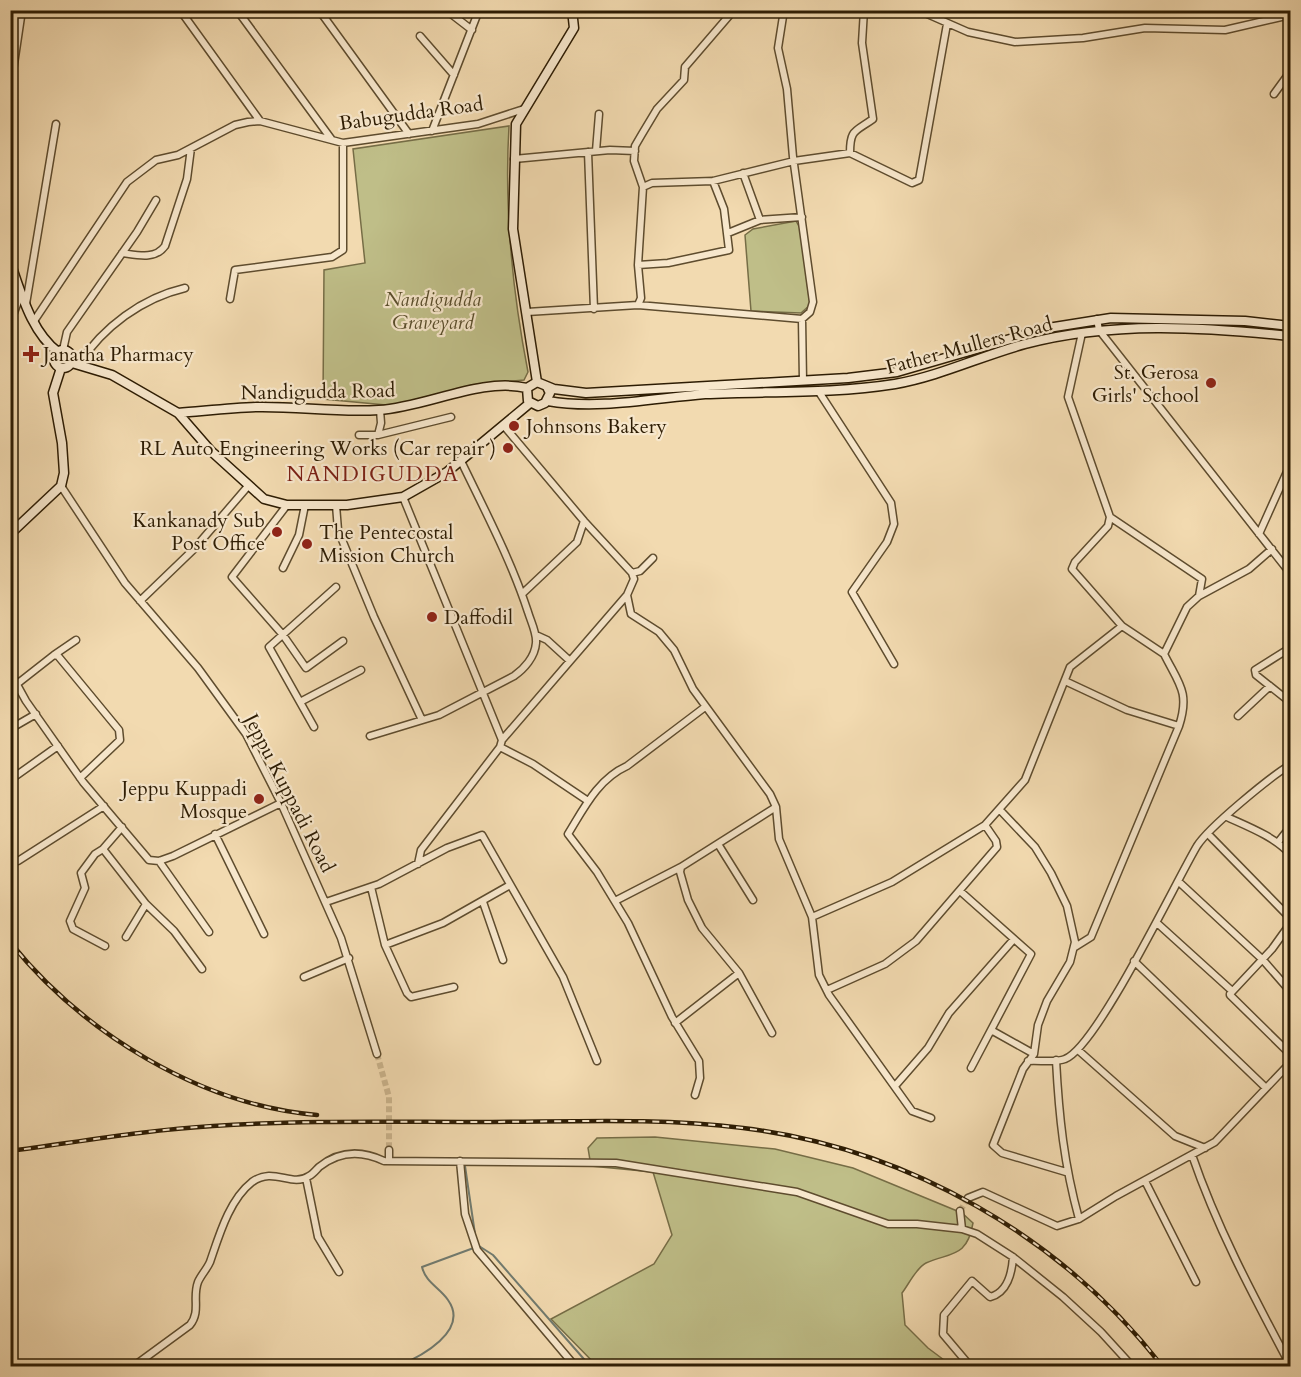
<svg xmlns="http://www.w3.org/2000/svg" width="1301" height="1377" font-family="Cardo,serif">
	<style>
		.green { fill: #bfbe88; stroke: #766d46; stroke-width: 1.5 }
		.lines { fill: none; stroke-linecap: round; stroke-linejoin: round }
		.stream { stroke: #717a6e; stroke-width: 2 }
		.street-tunnel { stroke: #cbb48d; stroke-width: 6; stroke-dasharray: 6 3; stroke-linecap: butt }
		.street-casing { stroke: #5e4c2e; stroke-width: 9 }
		.secondary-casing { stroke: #2d1c03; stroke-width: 11 }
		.street { stroke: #f7e7cc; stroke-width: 6 }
		.secondary { stroke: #f7e7cc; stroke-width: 8 }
		.rail-casing { stroke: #2d1c03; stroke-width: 4.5 }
		.rail { stroke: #f7e7cc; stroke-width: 2; stroke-dasharray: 7; stroke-linecap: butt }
		.poi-dot { fill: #8f2418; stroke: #f7e7cc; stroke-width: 2 }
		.labels { text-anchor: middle; stroke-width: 4.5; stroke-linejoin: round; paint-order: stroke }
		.street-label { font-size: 20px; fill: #2d1c03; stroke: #f7e7cc }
		.park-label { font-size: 20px; font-style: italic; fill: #594d2b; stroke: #f7e7cc }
		.poi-label { font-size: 20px; fill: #2d1c03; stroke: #f7e7cc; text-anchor: start }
		.neighbourhood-label { font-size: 21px; letter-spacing: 1.5px; fill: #7a1f14; stroke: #f7e7cc }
	</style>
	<rect width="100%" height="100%" fill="#f2dab0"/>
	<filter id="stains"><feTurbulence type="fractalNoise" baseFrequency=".00333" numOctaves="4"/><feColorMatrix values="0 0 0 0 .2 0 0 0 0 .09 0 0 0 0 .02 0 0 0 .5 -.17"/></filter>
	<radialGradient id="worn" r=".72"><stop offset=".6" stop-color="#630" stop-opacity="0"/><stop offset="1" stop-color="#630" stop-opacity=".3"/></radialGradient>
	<path class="green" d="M509,126C504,210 512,290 528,372L524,380L472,385L407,403L386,405L323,399L324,270L365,263L353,149Z
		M796,221L800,228L810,305L801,313L751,311L745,235L753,229Z
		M655,1137L775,1149L853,1168L962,1213L973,1223C967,1258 951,1252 926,1263C916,1268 909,1284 902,1293L905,1325L928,1348L952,1366H597L551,1319L654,1264L672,1235L653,1172L591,1166L588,1148L597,1138Z"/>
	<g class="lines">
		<path class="stream" d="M465,1166L475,1234
			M398,1366C420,1357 470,1331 448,1300C439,1287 426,1283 422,1267L479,1246L493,1255L590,1366"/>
		<path class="street-tunnel" d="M377,1054L389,1097V1150
			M960,1211L968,1198"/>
		<g class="street-casing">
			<path id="street" d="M180,10L260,121
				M237,10L332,140
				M319,10L409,134
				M446,10L472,30
				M918,10L968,32L1015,42L1083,38L1145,28L1225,30L1290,15
				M420,36L454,75
				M10,91L22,10
				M1274,94L1290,72
				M432,131L479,10
				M596,151L599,114
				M588,152L594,309
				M850,153C850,129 855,132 873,119L862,43L864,10
				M514,159L610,150L635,151
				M743,173L760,220
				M643,187L634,161L635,146L642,134L657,109L684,80L685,67L734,10
				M728,233L760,220L802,217
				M122,253C137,255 155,260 165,246L187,179L191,148
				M638,265L668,263L729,250L724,209L713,181
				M230,299L235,270L332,257L343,250V143
				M26,304L56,124
				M638,305L802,319L810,312L813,302L793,157L787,89L778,48L784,10
				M527,312L638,305L641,298L638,265L643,187L652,183L713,181L794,161L850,153L912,183L919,180L947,24
				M802,319L803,381
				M1097,319L1099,330L1290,573
				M34,321L127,182L156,160L178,155L235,125L248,122L260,121L343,143L478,124L524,109
				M10,324L21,293
				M63,350L67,332L137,232L156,200
				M79,364C103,327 142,298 185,288
				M819,392L891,503L894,524L887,542L852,592L894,664
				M504,426L584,521L632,573L634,579L627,595L570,661L547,640L536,635
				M359,435H378L381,423L380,410
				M378,435L451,417
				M61,486L125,583L198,668L246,734L281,803L341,938L377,1054
				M403,497L502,740
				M287,505L232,577L283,635L306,668L343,641
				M336,505L338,530L374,617L422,720
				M1110,517L1202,579L1199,596
				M1259,534L1290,465
				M283,568L299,535L305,505
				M632,573L640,571L653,558
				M522,594L577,542L584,521
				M627,595L631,614L659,632L674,650L693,689L770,794L776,807L779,839L812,917L819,975L829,995L912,1111L931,1118
				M140,601L194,549L249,485
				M1122,626L1164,654
				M1290,648L1255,670L1256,675L1290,702
				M54,655L76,640
				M10,672L26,701L83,782L149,860L159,861L173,856L281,803
				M1065,681L1127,710L1179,726
				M17,684L54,655L58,656L119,730L120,740L80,778
				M300,702L361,670
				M1238,716L1270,686
				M314,727L269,647L336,587
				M10,729L36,714
				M370,736L439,715L514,676C524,669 535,657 536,643C537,633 531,622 528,612C511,560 485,511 461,461
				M500,747L533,764L588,801
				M10,780L58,746
				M1000,810L1035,847L1051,873L1067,906L1075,942L1070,962L1047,1001L1038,1025L1034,1054L1023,1069L993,1145L1002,1153L1066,1172
				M1227,817C1249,827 1275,837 1290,854
				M122,827L103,849L146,904L126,937
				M215,834L264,934
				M1208,834L1290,918
				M1279,841L1290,827
				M718,844L753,900
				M103,849L95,854L81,873L85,888L70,921L73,929L105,946
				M18,861L104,806
				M159,861L209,932
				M418,864L421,850L500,747L502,740L570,661
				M1179,882L1263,960L1290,991
				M371,887L385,945L407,993L411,997L454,987
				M960,891L1031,954L971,1068
				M615,901L681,867
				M326,902L379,884L447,848L482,835L563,977L597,1061
				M483,902L503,960
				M146,904L174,931L202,969
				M812,917L892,882L985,825L1025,780L1070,667L1122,626L1072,569L1075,562L1108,526L1110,517L1068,397L1082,333
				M1157,923L1231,990L1230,995L1290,1054
				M385,945L443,923L510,885
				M1075,947L1091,937L1179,726C1190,692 1179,684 1164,654L1187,607L1199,596L1249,569L1272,549
				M1134,961L1266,1088
				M304,977L349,958
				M827,990L885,964L916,941L997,847L996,841L985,825
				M1230,994L1272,949L1290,924
				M675,1023L739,973
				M991,1030L1034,1054
				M772,1033L739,973L702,928L688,900L680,872L681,867L776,807
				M1078,1050L1175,1136L1205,1148
				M1056,1060C1059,1117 1064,1164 1079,1219
				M1028,1061C1039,1060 1056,1063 1065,1059C1097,1047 1175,883 1197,846C1209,827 1270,777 1290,765
				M895,1086L928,1048L949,1013L1014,939
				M695,1095L700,1078L699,1061L672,1017L628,923L597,872L568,834C584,808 598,779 627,766L705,707
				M389,1150V1161
				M1192,1155C1217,1228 1254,1297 1290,1365
				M460,1161L465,1214L477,1250L575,1366
				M306,1178L318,1237L339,1272
				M1145,1181L1196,1282
				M968,1198L983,1192L1057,1226L1079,1219L1116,1196L1215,1142L1290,1063
				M960,1211L962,1229
				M134,1366L190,1325C201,1311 192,1298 198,1282C201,1275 207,1269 210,1262C219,1236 229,1200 252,1182C274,1166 291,1188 309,1176C313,1174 316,1170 319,1167C339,1151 361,1150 384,1161L616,1163L797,1192L888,1224H917L962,1229L977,1234L1013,1257L1063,1297L1101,1332L1132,1366
				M970,1366L943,1334L944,1315L972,1281L990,1297C1007,1293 1012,1273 1013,1257"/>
		</g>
		<g class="secondary-casing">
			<path id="secondary" d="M10,262C21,292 31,332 58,352
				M54 359a9 9 0 1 1 18 0a9 9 0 1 1-18 0Z
				M72,363L112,375L178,413L211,451L264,499L287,505H347L403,497L447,472L530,403
				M537,382L513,229L516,124L574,28L572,10
				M547,387L550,393L545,403L538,406L528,401L527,388L537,382L554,389L586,393L848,378L897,372L1048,328L1111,318L1245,321L1290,326
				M548,401C599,410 654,398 705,394C769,391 832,394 895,384C940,376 981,356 1025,344C1111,321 1203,327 1290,336
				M178,413C204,411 230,408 256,407C297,406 338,413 379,410C427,407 481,377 527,388
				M10,534L61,486L64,473L62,443L53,393L61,368"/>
		</g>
		<use href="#street" class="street"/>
		<use href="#secondary" class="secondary"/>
		<g class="rail-casing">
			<path id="rail" d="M10,942C83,1033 200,1105 317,1115
				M10,1151C78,1142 145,1130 213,1126C301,1120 390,1122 478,1122C566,1122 656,1117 743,1128C907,1148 1062,1237 1162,1366"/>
		</g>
		<use href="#rail" class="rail"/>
	</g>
	<g class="poi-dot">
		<path d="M28 345h6v6h6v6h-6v6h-6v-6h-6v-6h6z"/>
		<circle cx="1211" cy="383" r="6"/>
		<circle cx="514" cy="426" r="6"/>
		<circle cx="508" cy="448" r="6"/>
		<circle cx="277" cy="532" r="6"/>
		<circle cx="307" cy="544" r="6"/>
		<circle cx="432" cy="617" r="6"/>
		<circle cx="259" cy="799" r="6"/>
	</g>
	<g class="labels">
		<g class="street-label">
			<text transform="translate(411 113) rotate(-8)" y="7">Babugudda Road</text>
			<text transform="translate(969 345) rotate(-15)" y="7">Father Mullers Road</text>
			<text transform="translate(318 391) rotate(-1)" y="7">Nandigudda Road</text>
			<text transform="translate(290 793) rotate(63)" y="7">Jeppu Kuppadi Road</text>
		</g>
		<g class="park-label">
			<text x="433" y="306">Nandigudda<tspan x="433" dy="23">Graveyard</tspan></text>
		</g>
		<g class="poi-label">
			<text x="43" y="361">Janatha Pharmacy</text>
			<text x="1199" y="379" text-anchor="end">St. Gerosa<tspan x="1199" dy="23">Girls' School</tspan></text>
			<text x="526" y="433">Johnsons Bakery</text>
			<text x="496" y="455" text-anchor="end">RL Auto Engineering Works (Car repair )</text>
			<text x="265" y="527" text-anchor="end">Kankanady Sub<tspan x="265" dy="23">Post Office</tspan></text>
			<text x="319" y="539">The Pentecostal<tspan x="319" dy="23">Mission Church</tspan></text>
			<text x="444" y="624">Daffodil</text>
			<text x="247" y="795" text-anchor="end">Jeppu Kuppadi<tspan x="247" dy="23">Mosque</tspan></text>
		</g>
		<g class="neighbourhood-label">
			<text x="373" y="481">NANDIGUDDA</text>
		</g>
	</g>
	<rect width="1301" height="1377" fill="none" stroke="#f2dab0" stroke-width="36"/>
	<rect x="12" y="12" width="1277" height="1353" fill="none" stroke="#2d1c03" stroke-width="3"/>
	<rect x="18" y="18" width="1265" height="1341" fill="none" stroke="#2d1c03" stroke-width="1.5"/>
	<rect width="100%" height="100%" filter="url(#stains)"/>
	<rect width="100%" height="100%" fill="url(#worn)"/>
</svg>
